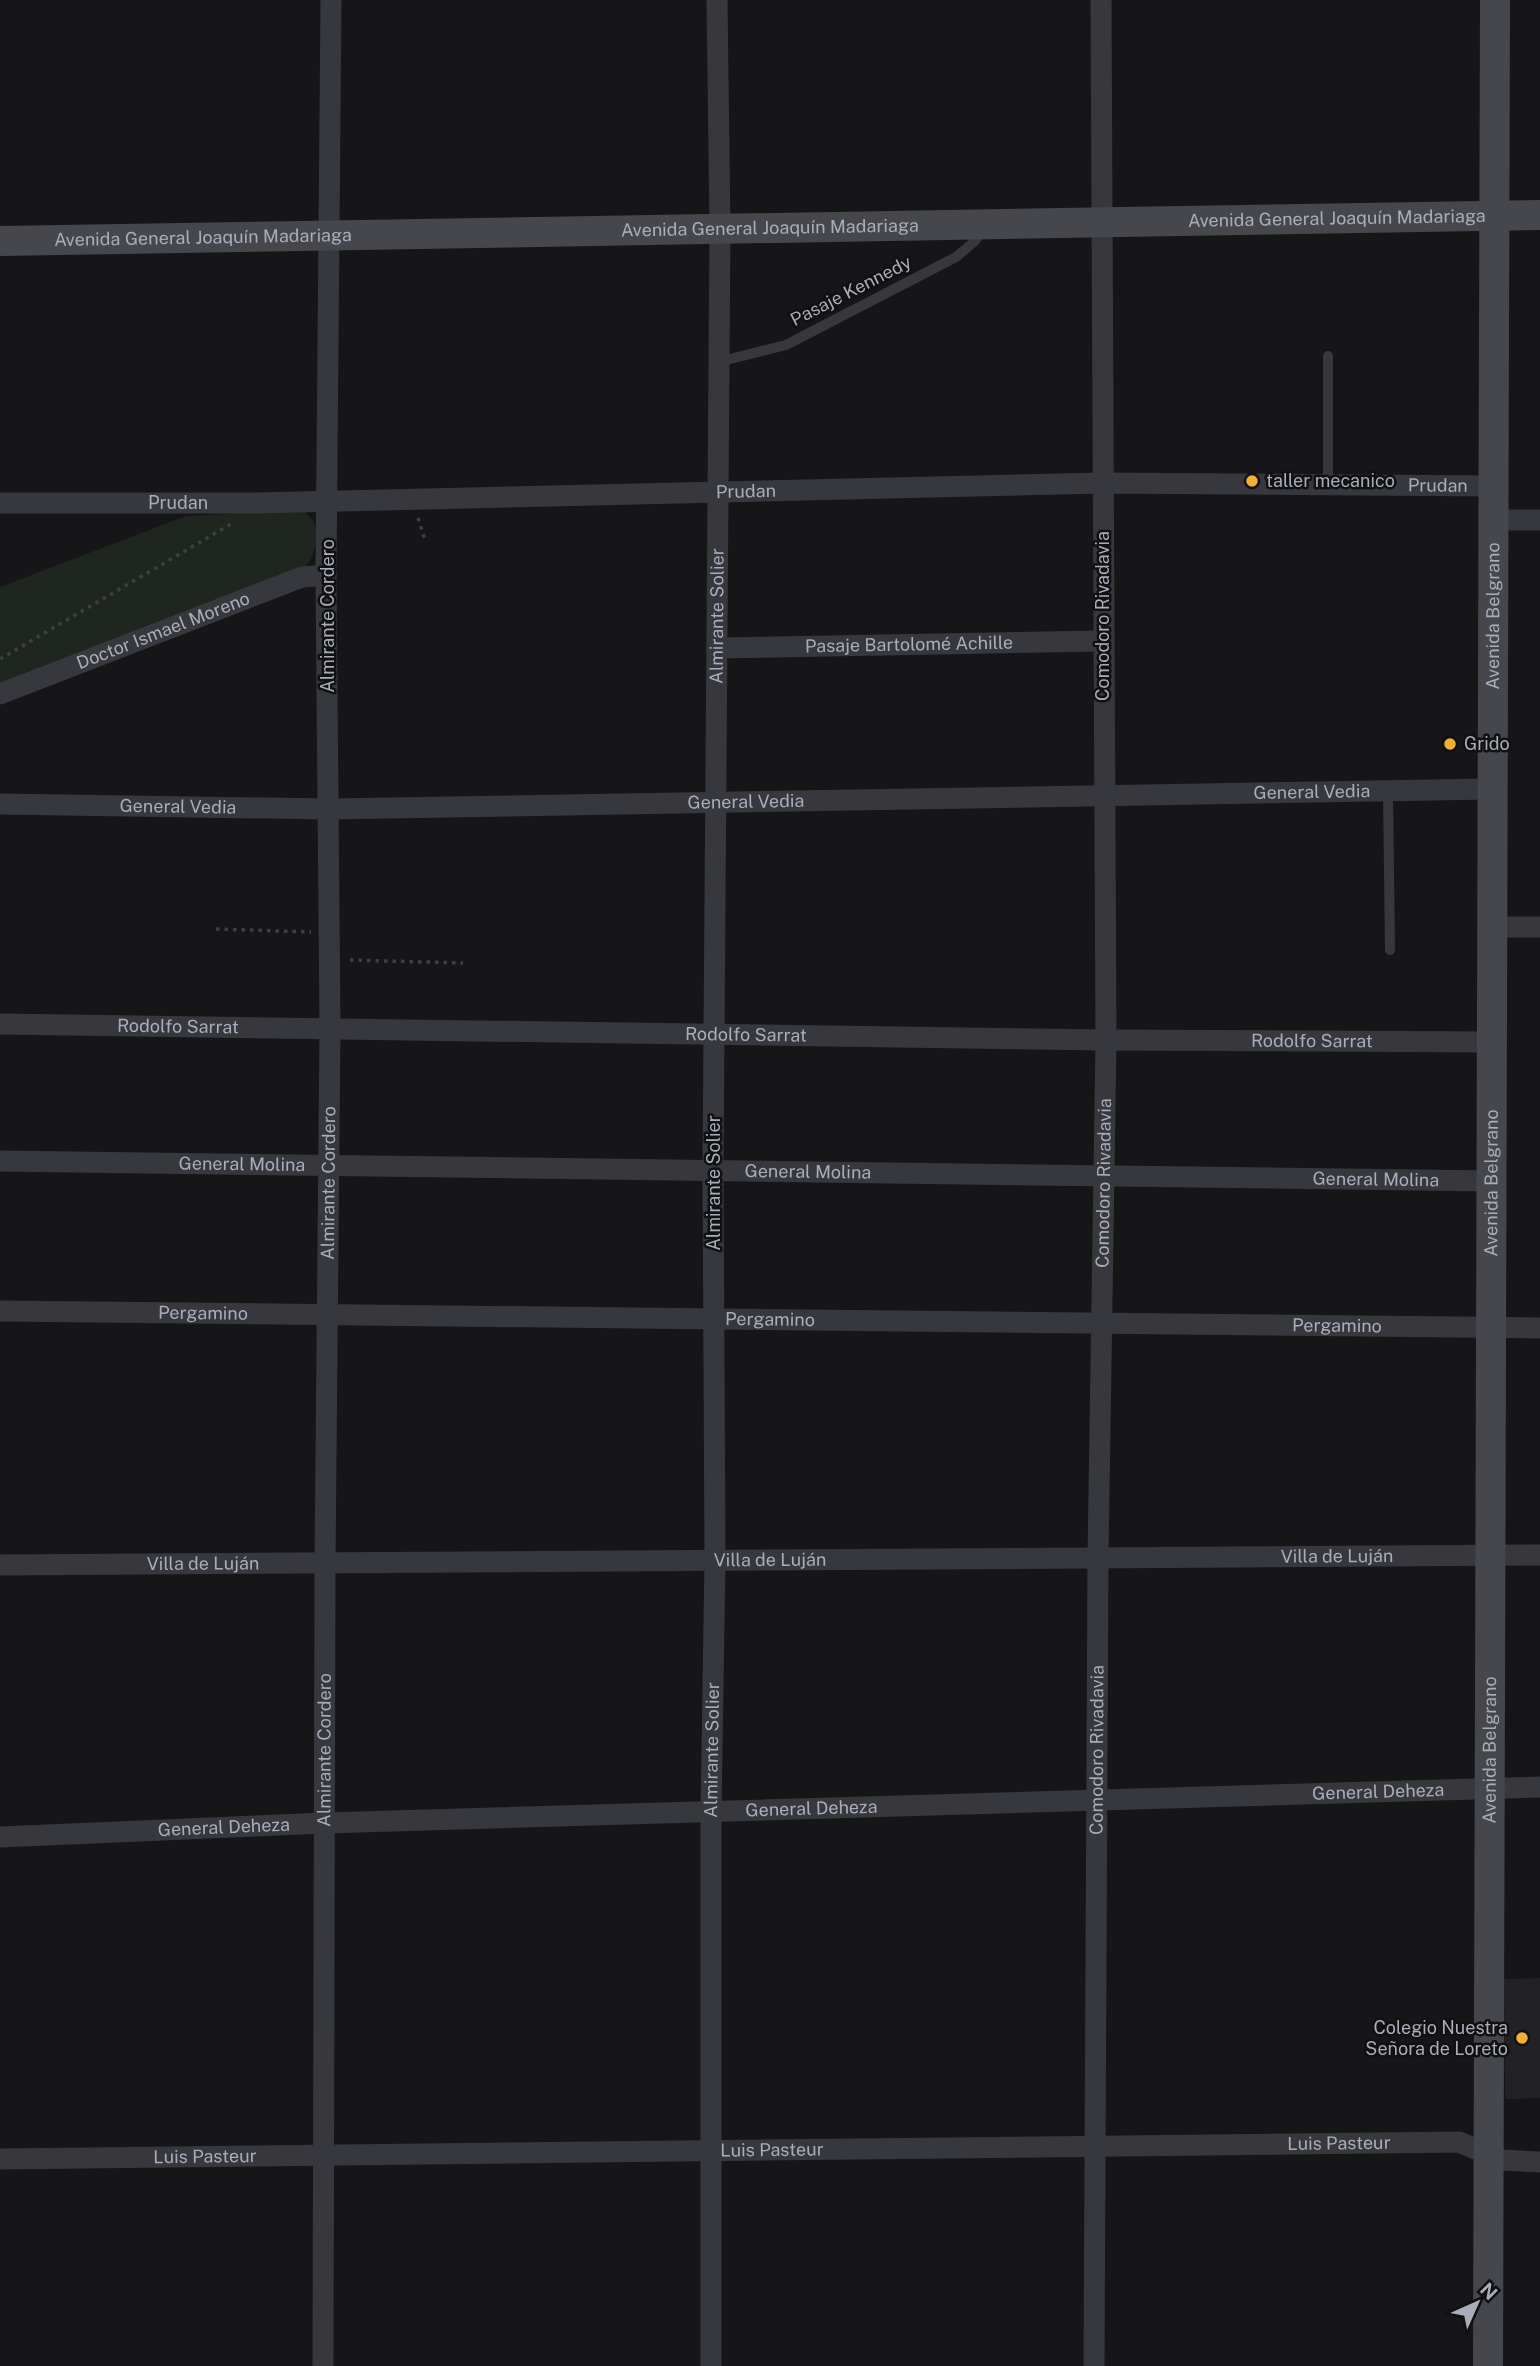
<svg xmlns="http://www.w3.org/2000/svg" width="1540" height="2366" font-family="'Public Sans',sans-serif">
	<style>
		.built { fill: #222225 }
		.green { fill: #1e261f }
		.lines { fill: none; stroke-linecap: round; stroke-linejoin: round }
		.path { stroke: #3d3f44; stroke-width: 3.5; stroke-dasharray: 3.5 5; stroke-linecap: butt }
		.lane { stroke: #37383d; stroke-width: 10 }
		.street { stroke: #37383d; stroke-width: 21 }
		.secondary { stroke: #45474d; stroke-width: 30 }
		.poi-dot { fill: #f2b134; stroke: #111113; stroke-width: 2.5 }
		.labels { text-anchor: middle; stroke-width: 5; stroke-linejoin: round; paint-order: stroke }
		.street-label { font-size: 18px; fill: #a8adb8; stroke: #111113 }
		.poi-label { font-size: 18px; fill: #a8adb8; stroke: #111113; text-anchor: start }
	</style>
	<rect width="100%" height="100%" fill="#161618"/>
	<path class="built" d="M1540,1978V2098L1505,2099L1504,1979Z"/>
	<path class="green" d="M303,510C324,527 318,548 305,568L0,684V587L186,516Z"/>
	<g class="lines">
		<path class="path" d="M418,518L425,540
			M0,659L231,524
			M216,929L311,932
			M350,960L463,963"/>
		<path class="lane" d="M1328,356V485
			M718,362L786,345L956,257L975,241L983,228
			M1388,791L1390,950"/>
		<g class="street">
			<path id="s1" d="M0,503H256L1103,483L1492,486"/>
			<path d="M1493,520H1540"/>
			<path id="s2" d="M717,648L1102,641"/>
			<path id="s3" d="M0,694L302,577L326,575"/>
			<path id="s4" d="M0,804L330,809L1491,789"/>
			<path d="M1494,927H1540"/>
			<path id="s5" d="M0,1024L1106,1040L1491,1042"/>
			<path id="s6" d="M0,1161L1491,1181"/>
			<path id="s7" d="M0,1311L1540,1328"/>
			<path id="s8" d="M0,1565L1540,1555"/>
			<path id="s9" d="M0,1837L325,1823L1540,1787"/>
			<path id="s10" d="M0,2159L1459,2142L1502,2160L1540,2162"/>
			<path id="s11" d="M323,2366L325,1564L330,1028L326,575L331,0"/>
			<path id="s12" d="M711,2366V1813L715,1559L713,1170L720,228L717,0"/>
			<path id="s13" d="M1094,2366L1098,1558L1106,1040L1101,0"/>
		</g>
		<g class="secondary">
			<path id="s14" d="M0,241L1540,215"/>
			<path id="s15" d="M1488,2366L1495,0"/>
		</g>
	</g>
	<g class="poi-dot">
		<circle cx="1252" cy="481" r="7"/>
		<circle cx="1450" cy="744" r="7"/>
		<circle cx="1522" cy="2038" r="7"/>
	</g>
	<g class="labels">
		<g class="street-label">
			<text dy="6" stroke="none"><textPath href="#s14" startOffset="1337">Avenida General Joaquín Madariaga</textPath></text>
			<text dy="6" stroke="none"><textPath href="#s14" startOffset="770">Avenida General Joaquín Madariaga</textPath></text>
			<text dy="6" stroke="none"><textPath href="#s14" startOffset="203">Avenida General Joaquín Madariaga</textPath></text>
			<text transform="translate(851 291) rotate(-27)" y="6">Pasaje Kennedy</text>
			<text dy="6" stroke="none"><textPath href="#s1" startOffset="1438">Prudan</textPath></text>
			<text dy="6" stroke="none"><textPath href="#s1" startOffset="746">Prudan</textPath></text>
			<text dy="6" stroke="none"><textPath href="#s1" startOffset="178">Prudan</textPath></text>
			<text transform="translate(328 616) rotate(-90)" y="6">Almirante Cordero</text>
			<text dy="6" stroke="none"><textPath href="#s12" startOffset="1750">Almirante Solier</textPath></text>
			<text transform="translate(1103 616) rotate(-90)" y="6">Comodoro Rivadavia</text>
			<text dy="6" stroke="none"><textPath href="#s15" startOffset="1750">Avenida Belgrano</textPath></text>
			<text dy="6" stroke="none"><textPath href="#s3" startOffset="175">Doctor Ismael Moreno</textPath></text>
			<text dy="6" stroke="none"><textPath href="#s2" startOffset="192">Pasaje Bartolomé Achille</textPath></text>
			<text dy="6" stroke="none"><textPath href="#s4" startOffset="1312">General Vedia</textPath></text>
			<text dy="6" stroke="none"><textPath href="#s4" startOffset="746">General Vedia</textPath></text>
			<text dy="6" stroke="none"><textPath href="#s4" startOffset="178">General Vedia</textPath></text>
			<text dy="6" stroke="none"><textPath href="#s5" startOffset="178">Rodolfo Sarrat</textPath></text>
			<text dy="6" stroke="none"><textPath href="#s5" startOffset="746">Rodolfo Sarrat</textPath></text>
			<text dy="6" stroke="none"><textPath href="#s5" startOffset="1312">Rodolfo Sarrat</textPath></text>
			<text dy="6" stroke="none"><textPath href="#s6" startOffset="242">General Molina</textPath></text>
			<text dy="6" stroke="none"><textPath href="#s6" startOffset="808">General Molina</textPath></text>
			<text dy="6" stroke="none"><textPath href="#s6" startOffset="1376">General Molina</textPath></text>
			<text dy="6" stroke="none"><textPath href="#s11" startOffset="1183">Almirante Cordero</textPath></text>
			<text transform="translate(714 1183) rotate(-90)" y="6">Almirante Solier</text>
			<text dy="6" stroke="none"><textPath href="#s13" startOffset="1183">Comodoro Rivadavia</textPath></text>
			<text dy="6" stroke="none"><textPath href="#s15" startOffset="1183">Avenida Belgrano</textPath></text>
			<text dy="6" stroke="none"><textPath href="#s7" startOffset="203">Pergamino</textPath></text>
			<text dy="6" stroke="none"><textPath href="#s7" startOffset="770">Pergamino</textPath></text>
			<text dy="6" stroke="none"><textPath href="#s7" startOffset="1337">Pergamino</textPath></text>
			<text dy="6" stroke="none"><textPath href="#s8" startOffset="1337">Villa de Luján</textPath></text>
			<text dy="6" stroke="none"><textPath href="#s8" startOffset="770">Villa de Luján</textPath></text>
			<text dy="6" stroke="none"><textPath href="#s8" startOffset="203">Villa de Luján</textPath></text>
			<text dy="6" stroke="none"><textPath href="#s11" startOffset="616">Almirante Cordero</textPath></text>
			<text dy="6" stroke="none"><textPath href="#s12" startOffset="616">Almirante Solier</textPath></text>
			<text dy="6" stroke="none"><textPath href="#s13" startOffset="616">Comodoro Rivadavia</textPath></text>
			<text dy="6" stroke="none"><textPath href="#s15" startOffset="616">Avenida Belgrano</textPath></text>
			<text dy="6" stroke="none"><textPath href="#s9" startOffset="1379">General Deheza</textPath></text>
			<text dy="6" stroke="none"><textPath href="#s9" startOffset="812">General Deheza</textPath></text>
			<text dy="6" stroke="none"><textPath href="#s9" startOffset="224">General Deheza</textPath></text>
			<text dy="6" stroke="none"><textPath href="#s10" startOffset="1339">Luis Pasteur</textPath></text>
			<text dy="6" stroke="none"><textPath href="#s10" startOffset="772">Luis Pasteur</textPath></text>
			<text dy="6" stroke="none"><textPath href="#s10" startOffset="205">Luis Pasteur</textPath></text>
		</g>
		<g class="poi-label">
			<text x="1266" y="487">taller mecanico</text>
			<text x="1464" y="750">Grido</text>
			<text x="1508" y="2034" text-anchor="end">Colegio Nuestra<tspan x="1508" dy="21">Señora de Loreto</tspan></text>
		</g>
	</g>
	<g transform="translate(1477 2303) rotate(45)" stroke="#111113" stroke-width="5" paint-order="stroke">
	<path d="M0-5L12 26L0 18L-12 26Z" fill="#a8adb8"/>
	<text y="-10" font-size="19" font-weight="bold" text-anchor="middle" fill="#a8adb8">N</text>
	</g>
</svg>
